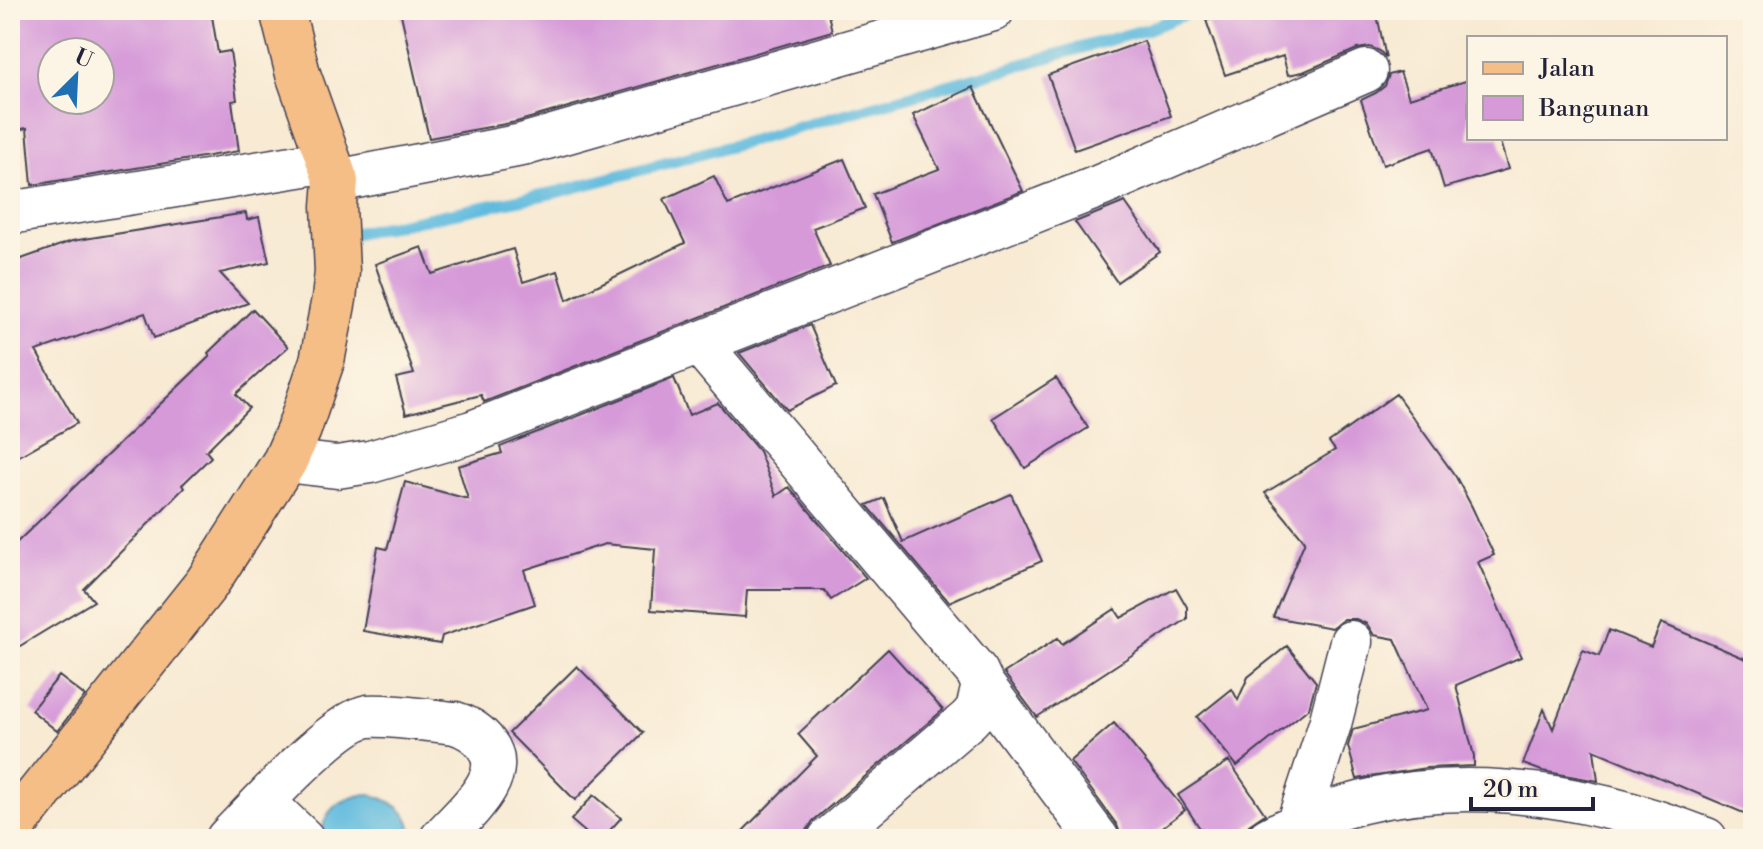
<svg xmlns="http://www.w3.org/2000/svg" width="1763" height="849" font-family="'Libre Bodoni',serif">
	<style>
		.water { fill: #60bbde; stroke: #416e8c; stroke-width: 2 }
		.lines { fill: none; stroke-linecap: round; stroke-linejoin: round }
		.stream { stroke: #60bbde; stroke-width: 12 }
		.building { fill: #d69ad9; fill-rule: evenodd }
		.minor-casing { stroke: #424052; stroke-width: 45 }
		.major-casing { stroke: #424052; stroke-width: 47 }
		.minor { stroke: #fff; stroke-width: 42 }
		.major { stroke: #f6be87; stroke-width: 44 }
	</style>
	<rect width="100%" height="100%" fill="#fcf5e5"/>
	<filter id="ink" filterUnits="userSpaceOnUse"><feTurbulence type="fractalNoise" baseFrequency=".0125" numOctaves="2"/><feDisplacementMap in="SourceGraphic" scale="16" xChannelSelector="R" yChannelSelector="G"/><feConvolveMatrix kernelMatrix="1 2 1 2 8 2 1 2 1" color-interpolation-filters="sRGB"/></filter>
	<filter id="wash" filterUnits="userSpaceOnUse"><feTurbulence type="fractalNoise" baseFrequency=".006" numOctaves="4" result="noise"/><feDisplacementMap in="SourceGraphic" scale="32" xChannelSelector="R" yChannelSelector="G"/><feGaussianBlur stdDeviation="1.8" result="paint"/><feColorMatrix in="noise" values="0 0 0 0 0 0 0 0 0 0 0 0 0 0 0 0 0 1.4 0 .05"/><feComposite in="paint" operator="in"/></filter>
	<g filter="url(#wash)">
		<rect width="100%" height="100%" fill="#f8ead3"/>
		<path class="water" d="M367,794C389,798 416,813 411,839H323C320,810 342,798 367,794Z"/>
		<g class="lines">
			<path class="stream" d="M351,234L557,192L750,141L1148,29L1196,10"/>
		</g>
		<g id="blocks">
			<path class="building" d="M10,10H211L218,53L230,51L237,100L232,101L239,151L32,185L27,128L16,130L10,76ZM52,52H100V100H52Z
				M400,10H827L832,31L516,122L429,138Z
				M1235,10H1376L1386,58L1380,51L1370,47L1357,49L1303,72L1288,75L1283,56L1225,75L1206,20Z
				M1144,41L1171,116L1075,150L1048,75Z
				M1400,72L1409,98L1469,80V138H1499L1508,169L1444,188L1432,148L1383,165L1361,100L1376,93L1385,86L1389,75Z
				M973,87L1023,191L892,242L873,194L939,169L913,115Z
				M844,159L865,208L813,228L830,266L484,402L481,395L406,414L396,378L414,374L375,264L422,247L432,274L513,249L523,282L558,271L567,300L685,243L664,199L714,176L728,205Z
				M1125,202L1160,252L1117,282L1075,222Z
				M246,213L247,220L259,217L269,262L220,273L248,303L154,338L145,313L36,351L77,423L10,461V263L72,241Z
				M253,309L288,347L236,394L249,408L206,451L211,457L182,485L184,488L84,589L94,601L10,652V549L210,356L208,353Z
				M810,325L836,386L787,410L739,353Z
				M674,378L689,415L718,403L759,451L776,496L789,487L866,578L831,600L824,590H747L745,617L651,610L655,549L605,544L524,570L535,604L442,636L440,644L363,631L378,547L387,549L405,482L468,499L458,466L502,453L500,447Z
				M1056,378L1088,428L1025,468L993,418Z
				M1396,394L1456,477L1472,507L1494,555L1478,562L1521,657L1456,685L1474,756V766L1426,768L1357,779L1348,746L1353,729L1427,710L1395,639L1374,635L1367,624L1356,619H1344L1332,628L1273,617L1305,541L1265,493L1335,450L1329,442Z
				M1011,494L1042,561L949,602L867,505L884,498L903,542Z
				M1176,588L1187,607V619L1037,717L1004,673L1058,638L1062,644L1115,609L1121,618Z
				M1661,623L1753,662V817L1594,750L1598,781L1542,771L1523,764L1544,709L1553,729L1583,650L1599,656L1609,630L1651,647Z
				M1287,646L1316,682L1309,708L1237,766L1197,717L1232,689L1238,700L1248,677Z
				M888,649L943,710L813,821L807,830L806,839H735L817,756L798,734Z
				M577,666L643,733L575,800L509,733Z
				M59,676L85,696L57,731L31,710Z
				M1114,723L1185,810L1147,839H1122L1117,825L1070,761Z
				M1229,761L1265,814L1249,825L1245,833L1236,839H1207L1178,795Z
				M594,795L621,818L602,839H593L571,820Z"/>
		</g>
	</g>
	<g filter="url(#ink)">
		<use href="#blocks" fill-opacity="0" stroke="#424052" stroke-width="2"/>
		<g class="lines">
			<g class="minor-casing">
				<path id="minor" d="M336,181L522,145L993,10
					M10,213L329,161
					M699,343L977,672L983,685L977,710L969,719L829,839
					M285,461L337,467L370,462L472,432L1100,186L1366,71
					M983,685L1098,839
					M264,802L303,839
					M1298,822L1330,724L1351,642
					M227,839C254,812 334,721 368,716C387,714 434,721 455,723C468,727 478,733 486,744C512,777 461,816 441,839
					M1268,839C1404,763 1567,785 1706,839"/>
			</g>
			<g class="major-casing">
				<path id="major" d="M10,830L207,583L285,461L299,429L322,361L334,299L337,272L334,206L336,181L298,74L282,10"/>
			</g>
			<use href="#minor" class="minor"/>
			<use href="#major" class="major"/>
		</g>
	</g>
	<rect width="1763" height="849" fill="none" stroke="#fcf5e5" stroke-width="40"/>
	<rect x="1467" y="36" width="260" height="104" fill="#fcf5e5" stroke="#a5a1a1" stroke-width="2"/>
	<rect x="1483" y="62" width="40" height="12" fill="#f6be87" stroke="#a5a1a1" stroke-width="2"/>
	<text x="1539" y="76" font-size="24" fill="#22223b">Jalan</text>
	<rect x="1483" y="96" width="40" height="24" fill="#d69ad9" stroke="#a5a1a1" stroke-width="2"/>
	<text x="1539" y="116" font-size="24" fill="#22223b">Bangunan</text>
	<g transform="translate(76 76) rotate(24)"><circle r="38" fill="#fcf5e5" stroke="#a5a1a1" stroke-width="2"/>
	<path d="M0-6L14 30L0 20L-14 30Z" fill="#1f6fb2"/>
	<text y="-12" font-size="22" font-weight="bold" text-anchor="middle" fill="#22223b">U</text>
	</g>
	<path d="M1471 797v12h122v-12" fill="none" stroke="#22223b" stroke-width="4"/>
	<text x="1483" y="797" font-size="24" fill="#22223b" stroke="#fcf5e5" stroke-width="6" paint-order="stroke">20 m</text>
</svg>
